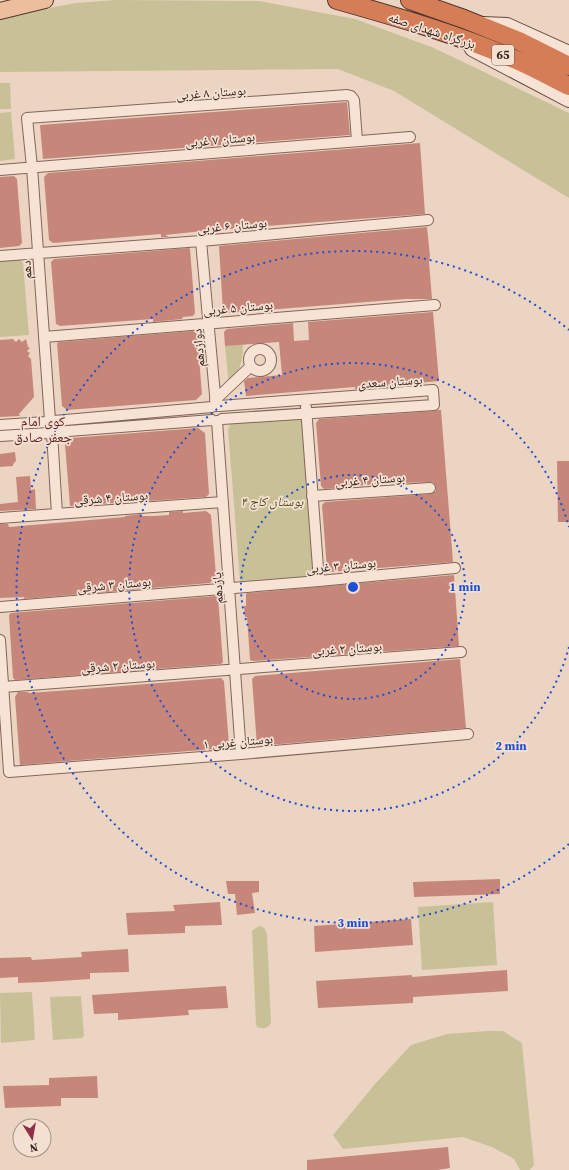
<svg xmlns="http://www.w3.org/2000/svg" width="569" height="1170" font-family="'Source Serif 4','Noto Naskh Arabic',serif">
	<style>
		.green { fill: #c8c197 }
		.building { fill: #c7867a }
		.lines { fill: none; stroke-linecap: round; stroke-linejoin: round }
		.street-casing { stroke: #83655a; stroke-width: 12 }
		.secondary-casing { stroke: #65473e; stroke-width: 16 }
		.primary-casing { stroke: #51362e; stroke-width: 18 }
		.highway-casing { stroke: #51362e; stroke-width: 20 }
		.street { stroke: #f6e3d4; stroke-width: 10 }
		.secondary { stroke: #f6e3d4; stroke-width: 14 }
		.primary { stroke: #ecbe9b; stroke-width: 16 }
		.highway { stroke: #d57d57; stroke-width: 18 }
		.ring { fill: none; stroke: #1d4ed8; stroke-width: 2; stroke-dasharray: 2 4 }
		.labels { text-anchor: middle; stroke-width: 3.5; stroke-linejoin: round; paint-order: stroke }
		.shield { fill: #f3e0d1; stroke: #6d5c54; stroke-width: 1 }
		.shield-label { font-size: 12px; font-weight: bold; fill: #34231e }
		.street-label { font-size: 13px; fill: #34231e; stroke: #f3e0d1 }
		.park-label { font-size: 13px; font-style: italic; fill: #4f4f25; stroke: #f3e0d1 }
		.neighbourhood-label { font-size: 14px; fill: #5e2023; stroke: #f3e0d1 }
		.centre { fill: #1d4ed8; stroke: #f3e0d1; stroke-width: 2 }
		.ring-label { font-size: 12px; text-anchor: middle; font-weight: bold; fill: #1d4ed8; stroke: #f3e0d1; stroke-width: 3.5; stroke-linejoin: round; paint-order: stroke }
	</style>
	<rect width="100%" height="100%" fill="#ebd4c2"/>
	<path class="green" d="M116,0L259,1L355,19L434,48L569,113V198L394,91L338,69L0,72V17L76,3Z
		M0,83H10L11,109H0Z
		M11,112L15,159L0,161V113Z
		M19,259L23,263L29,335L0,337V260Z
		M243,344C243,364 240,369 229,385L225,346Z
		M302,417L304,423L316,572L312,576L240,581L228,429L231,423Z
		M493,902L497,965L422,970L418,907Z
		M261,926L265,929L267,934L271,1023C267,1029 264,1029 257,1027L256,1024L252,931L257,927Z
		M32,992L35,1040L1,1043L0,993Z
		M81,996L84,1036L82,1038L53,1040L50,997Z
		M488,1031H503L522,1043L534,1165L530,1170H520L514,1159L492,1147L463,1137L343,1149L333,1135L375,1084L411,1045L447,1034Z"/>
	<path class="building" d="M347,102L350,135L43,159L40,125Z
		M420,143L425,214L203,231L165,235L169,237H161V234L53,243L49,240L44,177L48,173Z
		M14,176L17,179L22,243L19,246L0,248V177Z
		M427,227L430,256L429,262L432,299H405L227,313L223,312L219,246Z
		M189,248L190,249L195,313L193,316L183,317L182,319L153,322V319L60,326L56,324L51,262L54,259Z
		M433,312L439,381L355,389V387L246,396L244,381L248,378L282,375L279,342L225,346L224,332L227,329L293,323L294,341L309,340L308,322Z
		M193,331L197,334L202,394L196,400L67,410L62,406L57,343L59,342Z
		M13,339L16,342L19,339L22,342L26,339L28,347L30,348L27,351L30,353L28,356L31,359L34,397L19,414L20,416L0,417V340Z
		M438,410H441L453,562L330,572L327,569L322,505L325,502L430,494L436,491V487L433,482H430L377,484L324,489L321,486L316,423L319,419L434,411Z
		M198,428L205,433L209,494L206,497L70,506L65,444L71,438Z
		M15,452L16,461L13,464V466L0,467V454Z
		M557,461H569V522H558Z
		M30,476L31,490L35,489L36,509L0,511V504L18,502L16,477Z
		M183,511V513L206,511L211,515L216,575L210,583L23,599L25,597L0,598V524H8L9,527L125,517V516L141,514V516H155L169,515V512Z
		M454,575L459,646L253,661L250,660L247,617H245L244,606H246V594L247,593Z
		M216,596L218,597L223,662L221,664L15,680L13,678L9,615L11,613Z
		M460,659L466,728L257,746L252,679L255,676Z
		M221,678L224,681L229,745L226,748L20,765L15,697L18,692H28L29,693L84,689Z
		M500,879V894L414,897L413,882Z
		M226,881H259V892L252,893L255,913L237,915L235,894H228Z
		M220,902L222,925L185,926V933L128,935L126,913L175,911L173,905Z
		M411,919L413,945L315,952L314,926Z
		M128,949L129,972L90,973V979L44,982L18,983V977L0,978V958L31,957L32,960L82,957L81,952Z
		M507,970L508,991L413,997V1003L318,1008L316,981L412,975V977Z
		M226,986L228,1008L188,1010L189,1015L118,1020V1013L94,1014L92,995Z
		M97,1076L98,1098H61V1106L5,1108L3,1086L49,1085V1078Z
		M448,1147L450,1168L437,1170H307V1160Z"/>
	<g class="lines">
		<g class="street-casing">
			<path id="street" d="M0,170L410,137
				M201,241L216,406
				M0,256L201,241L428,220
				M44,337L435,305
				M249 360a11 11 0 1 1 22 0a11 11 0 1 1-22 0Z
				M215,400L251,366
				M219,406L433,390L434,405L222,419
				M306,407L319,581
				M50,420L32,167L27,118L347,95L351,96L354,100L357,141
				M54,421L212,407
				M217,421L241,754
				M0,425L46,422
				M55,432L212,420
				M52,433L57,514
				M0,436L48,433
				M312,496L430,488
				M0,518L223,502
				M0,607L319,581L455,568
				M0,640L9,772L241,754L468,734
				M3,687L461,652"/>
		</g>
		<g class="secondary-casing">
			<path id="secondary" d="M483,24L507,25L569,53
				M472,49L569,100"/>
		</g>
		<g class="primary-casing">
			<path id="primary" d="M0,11L45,0"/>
		</g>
		<g class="highway-casing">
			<path id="highway" d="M337,0C397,17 457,34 514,59C533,67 551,77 569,86
				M410,0L464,19L519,41L569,66"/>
		</g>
		<use href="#street" class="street"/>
		<use href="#secondary" class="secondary"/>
		<use href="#primary" class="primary"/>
		<use href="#highway" class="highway"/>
	</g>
	<g class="ring">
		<circle cx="353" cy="587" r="112"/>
		<path d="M569 647A224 224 0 1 1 569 527"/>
		<path d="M569 844A336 336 0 1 1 569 330"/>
	</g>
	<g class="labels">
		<rect class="shield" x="492" y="45" width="22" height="20" rx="3"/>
		<g class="shield-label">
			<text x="503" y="59">65</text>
		</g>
		<g class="street-label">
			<text transform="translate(432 30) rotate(18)" y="5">بزرگراه شهدای صفه</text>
			<text transform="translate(211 92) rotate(-4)" y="5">بوستان ۸ غربی</text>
			<text transform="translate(220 139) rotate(-5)" y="5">بوستان ۷ غربی</text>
			<text transform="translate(232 225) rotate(-5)" y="5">بوستان ۶ غربی</text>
			<text transform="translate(26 270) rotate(-94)" y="5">دهم</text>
			<text transform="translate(238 307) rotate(-5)" y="5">بوستان ۵ غربی</text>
			<text transform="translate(198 348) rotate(-95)" y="5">دوازدهم</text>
			<text transform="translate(390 381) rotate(-4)" y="5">بوستان سعدی</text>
			<text transform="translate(370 479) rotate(-4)" y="5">بوستان ۴ غربی</text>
			<text transform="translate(111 497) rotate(-4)" y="5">بوستان ۴ شرقی</text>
			<text transform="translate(341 565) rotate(-5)" y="5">بوستان ۳ غربی</text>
			<text transform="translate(114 584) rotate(-5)" y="5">بوستان ۳ شرقی</text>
			<text transform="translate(217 588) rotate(-94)" y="5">یازدهم</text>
			<text transform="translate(347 648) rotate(-4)" y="5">بوستان ۲ غربی</text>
			<text transform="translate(118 665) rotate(-4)" y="5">بوستان ۲ شرقی</text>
			<text transform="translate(238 741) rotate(-5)" y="5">بوستان غربی ۱</text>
		</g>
		<g class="park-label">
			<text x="272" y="506">بوستان کاج ۴</text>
		</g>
		<g class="neighbourhood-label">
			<text x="43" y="426">کوی امام<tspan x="43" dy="16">جعفر صادق</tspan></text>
		</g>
	</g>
	<circle cx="353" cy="587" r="6" class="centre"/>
	<g class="ring-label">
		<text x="465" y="591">1 min</text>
		<text x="511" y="750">2 min</text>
		<text x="353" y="927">3 min</text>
	</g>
	<g transform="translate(32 1138) rotate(169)"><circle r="19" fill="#f3e0d1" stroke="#a79489"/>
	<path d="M0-3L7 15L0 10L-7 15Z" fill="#8e2e48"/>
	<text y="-6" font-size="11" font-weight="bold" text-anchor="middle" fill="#34231e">N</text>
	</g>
</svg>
